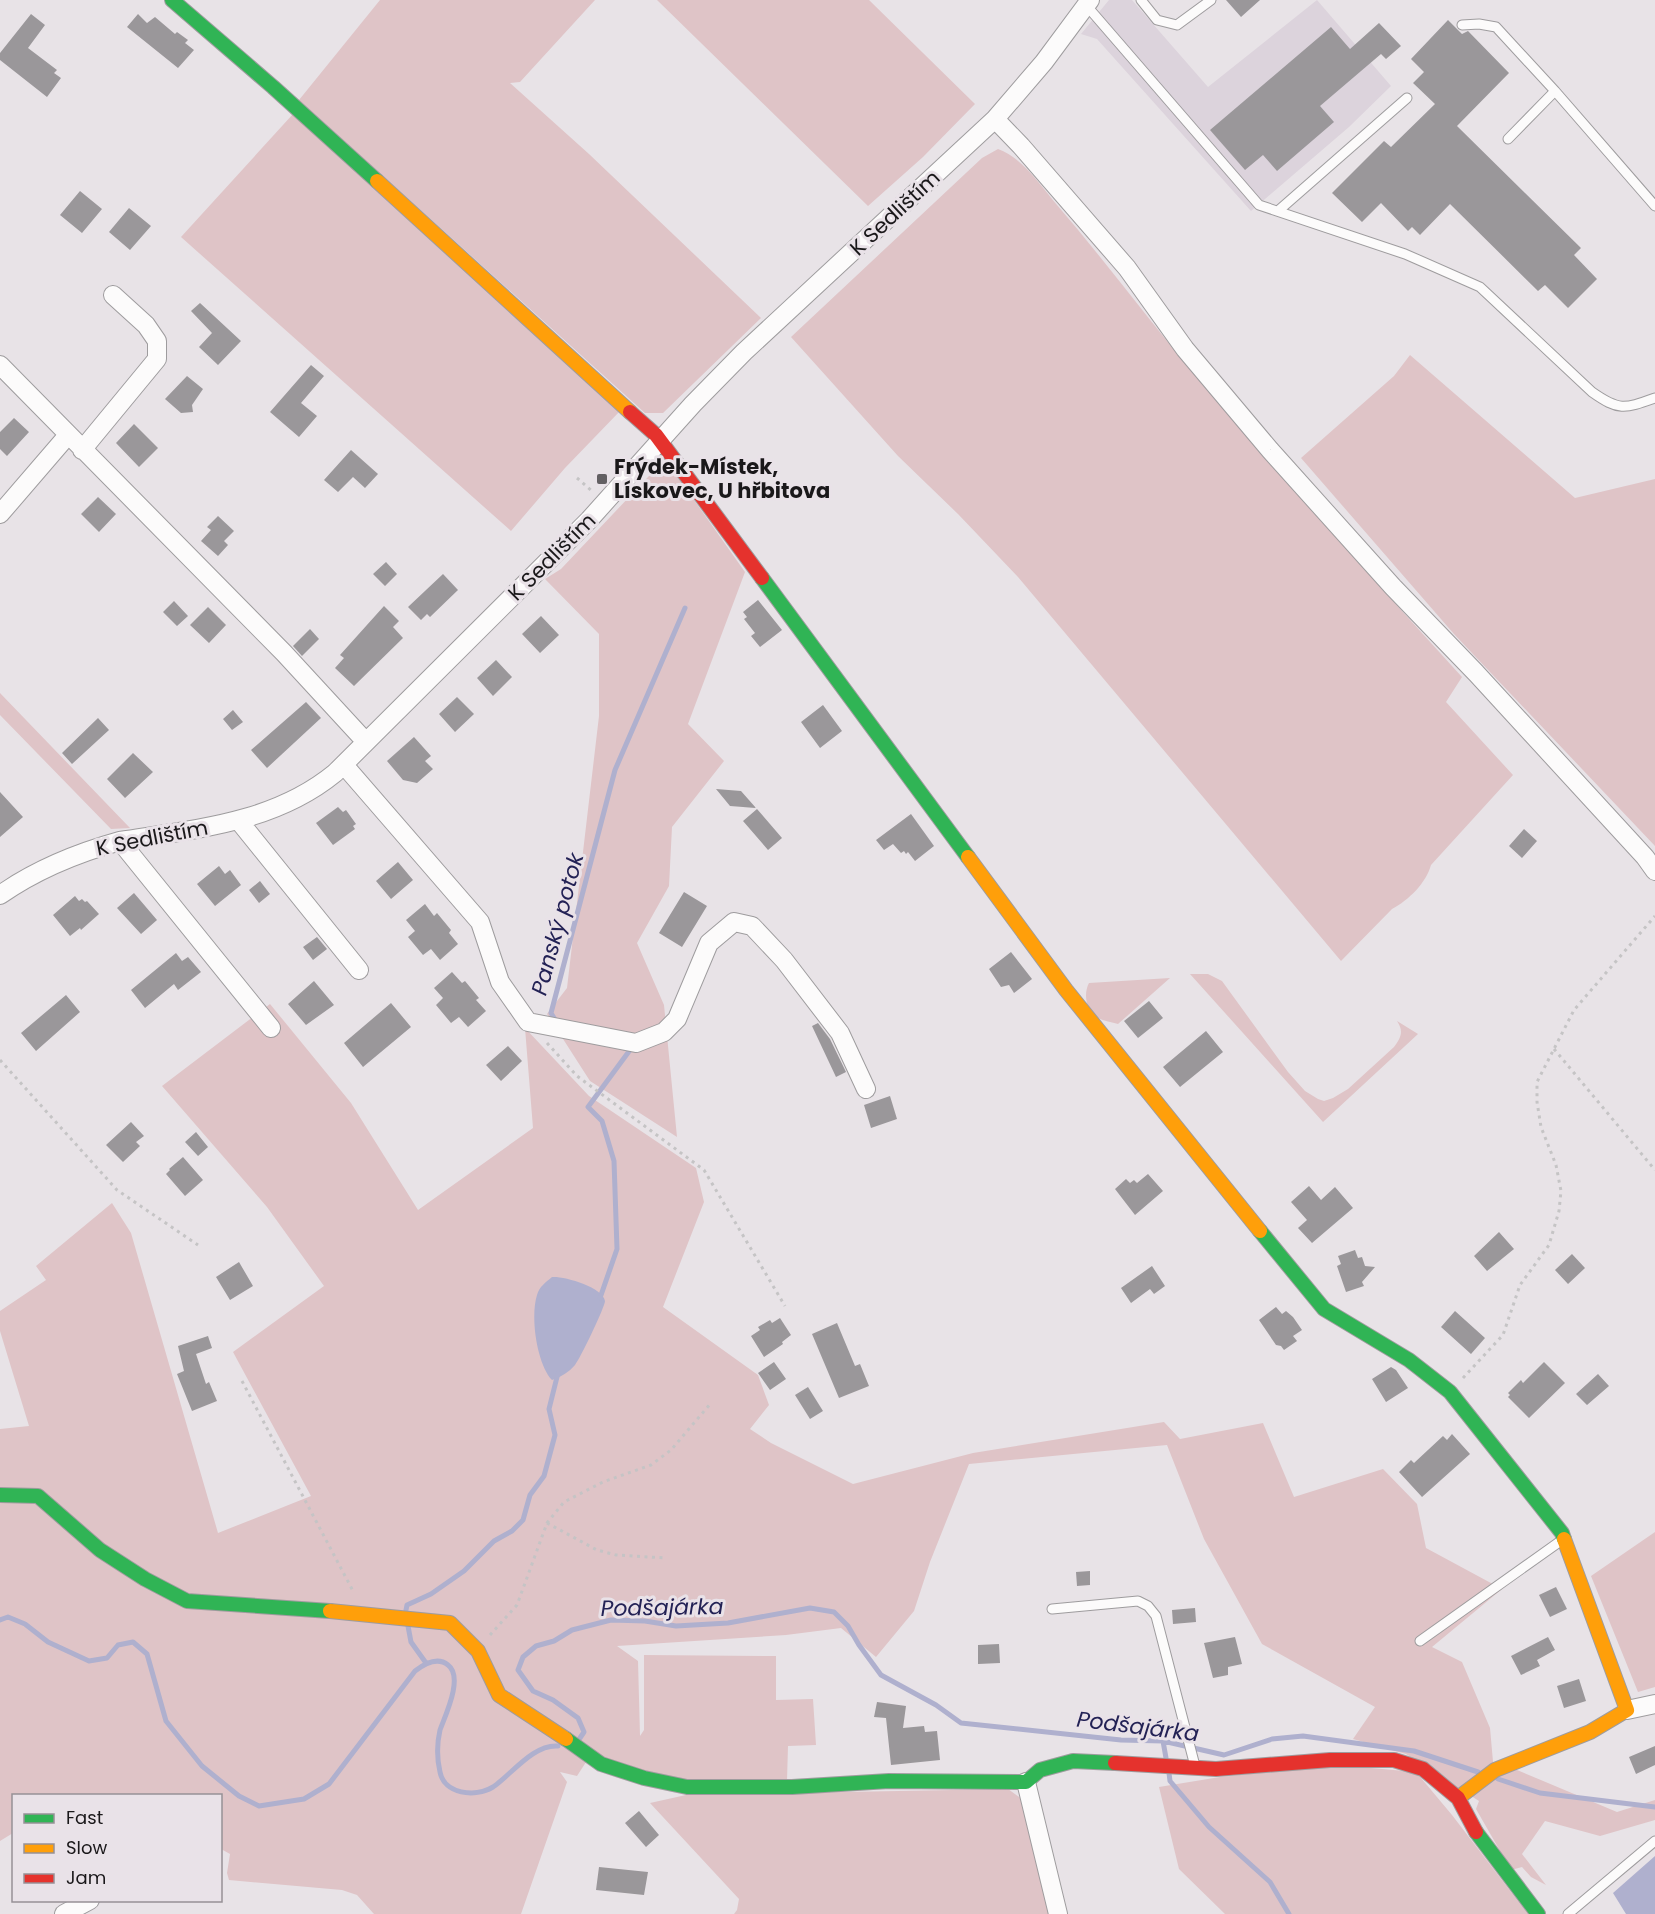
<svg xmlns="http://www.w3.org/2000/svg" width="1655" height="1914" font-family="Poppins,sans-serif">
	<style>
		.built { fill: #dcd3dc }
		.green { fill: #dfc4c7 }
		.water { fill: #afb0ce }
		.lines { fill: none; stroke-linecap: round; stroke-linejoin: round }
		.stream { stroke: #afb0ce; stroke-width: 5 }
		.building { fill: #9a979a }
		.lane-casing { stroke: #9e9c9e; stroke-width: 11 }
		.street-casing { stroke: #9e9c9e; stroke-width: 20 }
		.fast-casing { stroke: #9e9c9e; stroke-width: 16 }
		.slow-casing { stroke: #9e9c9e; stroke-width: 16 }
		.jam-casing { stroke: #9e9c9e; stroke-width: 16 }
		.path { stroke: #c5c4c5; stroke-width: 3; stroke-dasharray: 3 4.5; stroke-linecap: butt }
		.lane { stroke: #fcfbfb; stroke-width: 9 }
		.street { stroke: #fcfbfb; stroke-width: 18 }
		.fast { stroke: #30b455; stroke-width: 14 }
		.slow { stroke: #ff9f0a; stroke-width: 14 }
		.jam { stroke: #e5322d; stroke-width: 14 }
		.poi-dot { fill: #625f62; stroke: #e9e2e8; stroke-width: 2 }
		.labels { text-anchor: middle; stroke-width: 6; stroke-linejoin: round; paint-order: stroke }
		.street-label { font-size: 21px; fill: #1a181a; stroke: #e9e2e8 }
		.poi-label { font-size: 21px; font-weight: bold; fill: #1a181a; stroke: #e9e2e8; text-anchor: start }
		.water-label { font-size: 22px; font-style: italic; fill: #232255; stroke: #e9e2e8 }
	</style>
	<rect width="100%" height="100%" fill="#e8e3e7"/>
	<path class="built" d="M1109,0H1132L1208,87L1317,0L1391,86L1349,127L1251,211L1097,39L1081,34Z"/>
	<path class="green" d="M380,0H595L520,82L510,83L589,154L761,318L663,413H645L299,100Z
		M657,0H869L975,104L923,157L868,206Z
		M293,114L621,410L565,468L511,531L181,237Z
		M998,149C1023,158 1040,185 1057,205C1106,262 1151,323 1200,381C1286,481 1373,580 1462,677L1446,702L1513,775L1431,865C1426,883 1409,900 1392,909L1341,961L1018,577L958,514L898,456L791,337L982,158Z
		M1410,355L1575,498L1655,479V846L1454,634L1301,458L1394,376Z
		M665,459L745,572L688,724L724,761L672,827L669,886L637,943L664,1005L677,1137L590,1081L547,1014L567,988L599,716V634L545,579L561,569Z
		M0,693L130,828L111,829L0,715Z
		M1190,974H1208L1222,981L1288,1072L1305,1091L1318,1099L1324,1101L1333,1098L1348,1089L1394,1047C1401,1038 1404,1031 1397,1021L1418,1034L1323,1122Z
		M1170,978L1118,1024C1112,1022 1104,1021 1098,1018C1086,1011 1083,994 1089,983Z
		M270,1004L351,1103L418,1210L533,1128L525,1028L589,1096L696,1168L704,1202L663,1307L758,1375L769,1405L750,1429L771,1443L853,1484L973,1453L1164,1422L1180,1439L1263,1423L1294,1497L1383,1469L1417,1504L1426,1548L1502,1589L1432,1647L1462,1662L1490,1728L1494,1773L1517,1770L1617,1812L1655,1800V1820L1600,1836L1545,1821L1522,1854L1546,1885L1531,1877L1522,1867L1511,1870L1476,1809L1479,1801L1406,1754L1353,1739L1375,1707L1262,1644L1204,1539L1167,1445L969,1464L930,1562L914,1611L876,1657L841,1628L786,1635L617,1646L638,1661L640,1736L644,1730V1655L776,1656V1700L813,1699L816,1745L788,1746L787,1781L697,1782L588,1759L577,1776L560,1772L567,1782L521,1914H374L357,1895L342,1890L229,1880L227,1873L230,1854L221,1849L220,1796H14L13,1833L0,1841V1429L29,1426L0,1331V1311L46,1280L36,1266L112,1203L131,1233L218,1533L311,1496L233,1352L324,1286L267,1207L162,1086Z
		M1655,1532V1687L1638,1692L1591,1576Z
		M1337,1765L1416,1772L1452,1815L1528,1914H1225L1179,1869L1159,1787L1220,1777Z
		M1008,1789L1026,1802L1048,1914H734L737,1910L739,1899L650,1803L686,1795Z"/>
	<path class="water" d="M552,1277C564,1276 603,1287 605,1301C605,1307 580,1359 575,1365C569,1372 561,1377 552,1380C537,1364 530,1317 537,1295C539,1287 546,1282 552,1277Z
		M1655,1856V1914H1626L1613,1893Z"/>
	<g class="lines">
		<path class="stream" d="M557,1023L551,1013L615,770L685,608
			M600,1298L617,1249L614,1161L602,1121L588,1107L630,1050L624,1048
			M406,1610L407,1605L431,1594L464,1571L494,1541L512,1531L523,1520L530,1495L544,1476L555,1435L549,1409L558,1373
			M0,1620L8,1617L25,1624L48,1642L89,1661L107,1658L118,1645L133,1642L147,1654L166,1721L202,1766L239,1796L259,1806L304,1799L329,1784L415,1671C424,1664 437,1656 448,1665C464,1677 445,1716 440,1730C437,1743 437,1759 440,1772C444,1794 475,1798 493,1787C511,1775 533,1744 558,1746
			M408,1626L411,1642L426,1663
			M580,1738L584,1732L578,1718L553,1700L533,1691L518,1670L523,1657L536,1646L554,1641L572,1630L611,1620L645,1621L676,1626L728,1623L810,1608L834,1612L848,1626L859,1645L881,1675L936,1705L961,1723L1121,1740L1163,1741L1224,1755L1272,1739L1303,1736L1414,1751L1478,1772
			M1163,1741L1166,1758
			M1169,1773L1170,1781L1209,1827L1270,1882L1289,1914
			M1498,1779L1540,1793L1655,1807"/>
	</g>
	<path class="building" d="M1226,0H1260L1241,17Z
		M31,14L45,25L28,48L57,70L54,73L61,78L47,97L0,60V53Z
		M138,14L147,23L155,17L175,34L177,32L188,40L185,43L194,50L178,68L127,27Z
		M1448,20L1462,34L1468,31L1509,73L1457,126L1581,248L1574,255L1597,279L1568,308L1545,285L1538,291L1450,204L1420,235L1412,227L1408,231L1381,203L1362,222L1332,193L1384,141L1391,147L1435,104L1413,83L1424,72L1411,59Z
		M1379,23L1401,46L1386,59L1381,54L1320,106L1334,122L1277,171L1263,155L1245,170L1210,130L1331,27L1350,49Z
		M80,191L102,209L82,233L60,215Z
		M129,208L151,226L130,250L109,232Z
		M200,303L241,341L218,365L199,347L212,333L191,311Z
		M311,365L324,376L301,403L317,416L299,437L270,412Z
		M187,376L203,389L192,405L193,412L181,413L165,399Z
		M14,418L29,432L7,456L0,449V432Z
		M134,424L158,448L139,467L116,443Z
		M351,450L378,474L365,488L353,477L338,492L324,480Z
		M98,497L116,514L99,532L81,514Z
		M218,516L234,531L224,541L228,545L218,556L201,541L211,530L207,527Z
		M386,562L397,574L385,586L373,574Z
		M443,574L458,590L430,617L427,614L421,620L408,607Z
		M758,600L782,630L760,647L751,636L755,633L744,619L747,617L743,612Z
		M174,601L188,616L177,626L163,612Z
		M384,606L399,621L393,627L403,638L354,686L335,668L344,658L340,655Z
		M208,607L226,625L209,643L190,625Z
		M541,616L559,635L540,653L522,634Z
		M310,629L319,639L302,656L293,646Z
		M496,660L512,677L493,696L477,678Z
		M457,697L474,714L455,732L439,714Z
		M306,702L321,718L267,768L251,750Z
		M823,705L842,731L820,748L801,722Z
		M233,710L243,722L232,730L223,719Z
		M98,718L109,730L72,764L62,753Z
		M414,737L431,756L425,761L433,769L417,783L403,780L387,761Z
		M133,753L153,772L125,798L107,779Z
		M716,789L741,791L756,808L730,806Z
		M0,792L23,817L0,837Z
		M338,807L343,812L346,810L356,824L353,826L355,829L333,845L316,823Z
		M757,809L782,838L768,850L743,821Z
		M911,814L934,846L915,861L908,852L906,854L904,851L901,853L893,844L884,850L876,840Z
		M1524,829L1537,841L1522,858L1509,846Z
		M398,862L413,880L391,899L376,881Z
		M219,866L225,874L230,870L241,885L215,906L197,884Z
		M260,881L270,894L259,903L249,890Z
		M684,892L707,906L682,947L659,933Z
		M134,893L157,920L141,934L117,908Z
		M75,896L79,901L82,899L85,902L87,901L99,914L81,930L80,928L70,936L53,915Z
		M425,904L434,916L437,913L451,930L449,933L458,944L440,960L431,949L423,955L408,937L415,931L406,920Z
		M317,937L327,949L313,960L303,947Z
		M1011,952L1032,979L1014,993L1009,985L1001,987L989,969Z
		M176,953L182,961L188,957L201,972L178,990L174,984L145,1008L131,990Z
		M452,972L462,983L465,981L479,998L476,1000L486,1011L468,1027L459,1017L451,1023L436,1005L443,998L434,988Z
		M314,981L334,1005L306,1025L288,1004Z
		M66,995L80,1012L36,1051L21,1033Z
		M1149,1001L1163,1018L1138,1038L1124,1021Z
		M391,1003L411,1027L363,1067L344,1043Z
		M818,1023L830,1039L846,1072L836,1077L812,1026Z
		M1206,1031L1223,1052L1180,1087L1163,1067Z
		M508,1046L522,1061L501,1081L486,1065Z
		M890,1096L897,1119L871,1128L864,1105Z
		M131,1122L144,1136L136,1142L140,1146L123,1162L106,1145Z
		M196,1132L208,1147L198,1156L185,1142Z
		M183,1157L203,1180L185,1196L166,1174L170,1170L169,1169Z
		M1148,1174L1163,1191L1135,1215L1115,1189L1126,1179L1130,1183L1134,1180L1137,1183Z
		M1309,1186L1321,1200L1335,1187L1353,1208L1312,1243L1298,1228L1307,1220L1291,1202Z
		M1499,1232L1514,1249L1487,1271L1474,1256Z
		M1355,1250L1358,1258L1362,1257L1365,1266L1375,1267L1362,1282L1364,1286L1346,1292L1337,1266L1341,1264L1338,1256Z
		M1572,1254L1585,1268L1568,1284L1555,1270Z
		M239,1262L253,1286L230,1300L216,1277Z
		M1152,1266L1165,1286L1154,1294L1150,1289L1131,1303L1121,1288Z
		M1276,1307L1282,1314L1286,1311L1293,1317L1302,1330L1293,1336L1297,1341L1284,1350L1281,1346L1276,1345L1259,1320Z
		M1455,1311L1485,1338L1471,1354L1441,1327Z
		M780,1318L791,1335L782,1342L783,1344L764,1357L751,1336L760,1330L758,1327L770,1320L772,1323Z
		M837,1323L855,1366L860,1364L869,1386L839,1398L812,1334Z
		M208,1336L212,1348L196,1354L206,1384L209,1382L217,1401L192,1411L177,1374L184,1371L178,1346Z
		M774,1362L786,1379L770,1390L758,1373Z
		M1544,1362L1565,1383L1529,1418L1508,1397L1510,1395L1508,1393L1521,1380L1523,1383Z
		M1391,1367L1396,1370L1408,1388L1386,1402L1372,1379Z
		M1598,1374L1609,1386L1587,1405L1576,1394Z
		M808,1387L823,1411L810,1419L795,1395Z
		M1452,1434L1470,1454L1422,1497L1399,1472L1411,1460L1414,1463L1443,1436L1447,1440Z
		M1090,1571V1585L1077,1586L1076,1572Z
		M1556,1587L1567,1609L1550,1617L1539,1595Z
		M1195,1608L1196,1622L1173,1624L1172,1610Z
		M1235,1637L1242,1664L1228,1667V1675L1213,1678L1204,1643Z
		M1548,1637L1555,1650L1537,1660L1540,1666L1521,1675L1511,1656Z
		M999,1644L1000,1663L978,1664V1645Z
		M1579,1679L1586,1701L1564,1708L1557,1686Z
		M877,1702L906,1706L903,1728L924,1726L925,1732L937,1731L940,1760L891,1765L886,1718L874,1717Z
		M1655,1746V1765L1636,1774L1629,1757Z
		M639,1811L659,1835L646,1847L625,1823Z
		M599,1867L648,1872L644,1895L596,1890Z"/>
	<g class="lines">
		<g class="lane-casing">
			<path id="lane" d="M1141,0L1157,20L1177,25L1211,0
				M1086,5L1259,205L1405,254L1480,287L1592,392C1619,411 1624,409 1655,398
				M1462,25L1479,24L1496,27L1555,91L1655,206
				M1508,139L1555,91
				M1278,211L1407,98
				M1052,1609L1138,1601L1148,1606L1156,1616L1195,1766
				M1420,1641L1562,1540
				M1568,1914L1655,1841"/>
		</g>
		<g class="street-casing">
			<path id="street" d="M995,119L1021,146L1127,268L1185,349L1270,450L1393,587L1476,673L1645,857L1655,871
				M0,365L284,653L366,742
				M82,450L157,359V341L146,325L113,295
				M0,514L68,435
				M344,765L480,922L500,982L528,1022L636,1043L664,1032L677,1019L709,943L734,922L752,926L784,960L840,1033L866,1089
				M239,821L359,970
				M120,841L271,1028
				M0,895C37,869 77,853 120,841C196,829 274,823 335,773L589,520L693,404L744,352L995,119L1044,62L1090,0
				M1627,1710L1655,1704
				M1026,1782L1058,1914
				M64,1914L90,1900"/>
		</g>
		<g class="fast-casing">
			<path id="fast" d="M172,0L273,87L377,181
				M762,578L968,857
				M1260,1231L1324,1309L1409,1360L1450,1392L1562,1533L1564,1539
				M0,1495L38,1496L100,1550L145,1579L187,1601L330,1611
				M566,1739L601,1764L644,1778L687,1787H792L889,1781L1026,1782L1040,1770L1073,1761L1115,1763
				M1476,1832L1538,1914"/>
		</g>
		<g class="slow-casing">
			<path id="slow" d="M377,181L630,412
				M968,857L1066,990L1260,1231
				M330,1611L450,1623L478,1651L499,1695L566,1739
				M1458,1798L1495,1770L1590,1732L1627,1710L1564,1539"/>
		</g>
		<g class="jam-casing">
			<path id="jam" d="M630,412L656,435L762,578
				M1115,1763L1216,1769L1330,1760H1394L1423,1769L1458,1798L1476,1832"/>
		</g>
		<path class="path" d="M577,478L592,491
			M547,1043L577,1076L704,1170L785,1306
			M1554,1049L1655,1170
			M0,1060L117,1190L198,1245
			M1463,1378L1503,1335L1520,1285L1549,1245L1559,1211L1561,1191L1556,1165L1541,1127L1537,1102V1082L1574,1010L1655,916
			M242,1381L353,1591
			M547,1523L597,1550L616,1555L666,1558
			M490,1635L517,1605L547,1523L564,1502L603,1482L651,1465L671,1450L711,1403"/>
		<use href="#lane" class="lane"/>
		<use href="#street" class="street"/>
		<use href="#fast" class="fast"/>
		<use href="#slow" class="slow"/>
		<use href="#jam" class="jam"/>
	</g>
	<rect class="poi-dot" x="596" y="473" width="12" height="12" rx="3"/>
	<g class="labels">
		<g class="street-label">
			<text transform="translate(895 213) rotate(-43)" y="7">K Sedlištím</text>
			<text transform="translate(552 557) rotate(-45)" y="7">K Sedlištím</text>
			<text transform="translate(152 838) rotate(-11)" y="7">K Sedlištím</text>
		</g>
		<g class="poi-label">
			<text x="614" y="474">Frýdek-Místek,<tspan x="614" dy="24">Lískovec, U hřbitova</tspan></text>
		</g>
		<g class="water-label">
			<text transform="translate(557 924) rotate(-75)" y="8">Panský potok</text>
			<text transform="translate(662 1607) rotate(-1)" y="8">Podšajárka</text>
			<text transform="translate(1138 1726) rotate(7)" y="8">Podšajárka</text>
		</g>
	</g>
	<rect x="12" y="1794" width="210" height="108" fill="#e9e2e8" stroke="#969196" stroke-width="1.5"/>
	<rect x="24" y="1814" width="30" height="9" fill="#30b455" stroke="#969196" stroke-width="1.5"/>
	<text x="66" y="1824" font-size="18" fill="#1a181a">Fast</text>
	<rect x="24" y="1844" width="30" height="9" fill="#ff9f0a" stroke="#969196" stroke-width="1.5"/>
	<text x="66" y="1854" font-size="18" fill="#1a181a">Slow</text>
	<rect x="24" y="1874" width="30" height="9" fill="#e5322d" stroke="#969196" stroke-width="1.5"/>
	<text x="66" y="1884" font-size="18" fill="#1a181a">Jam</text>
</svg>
